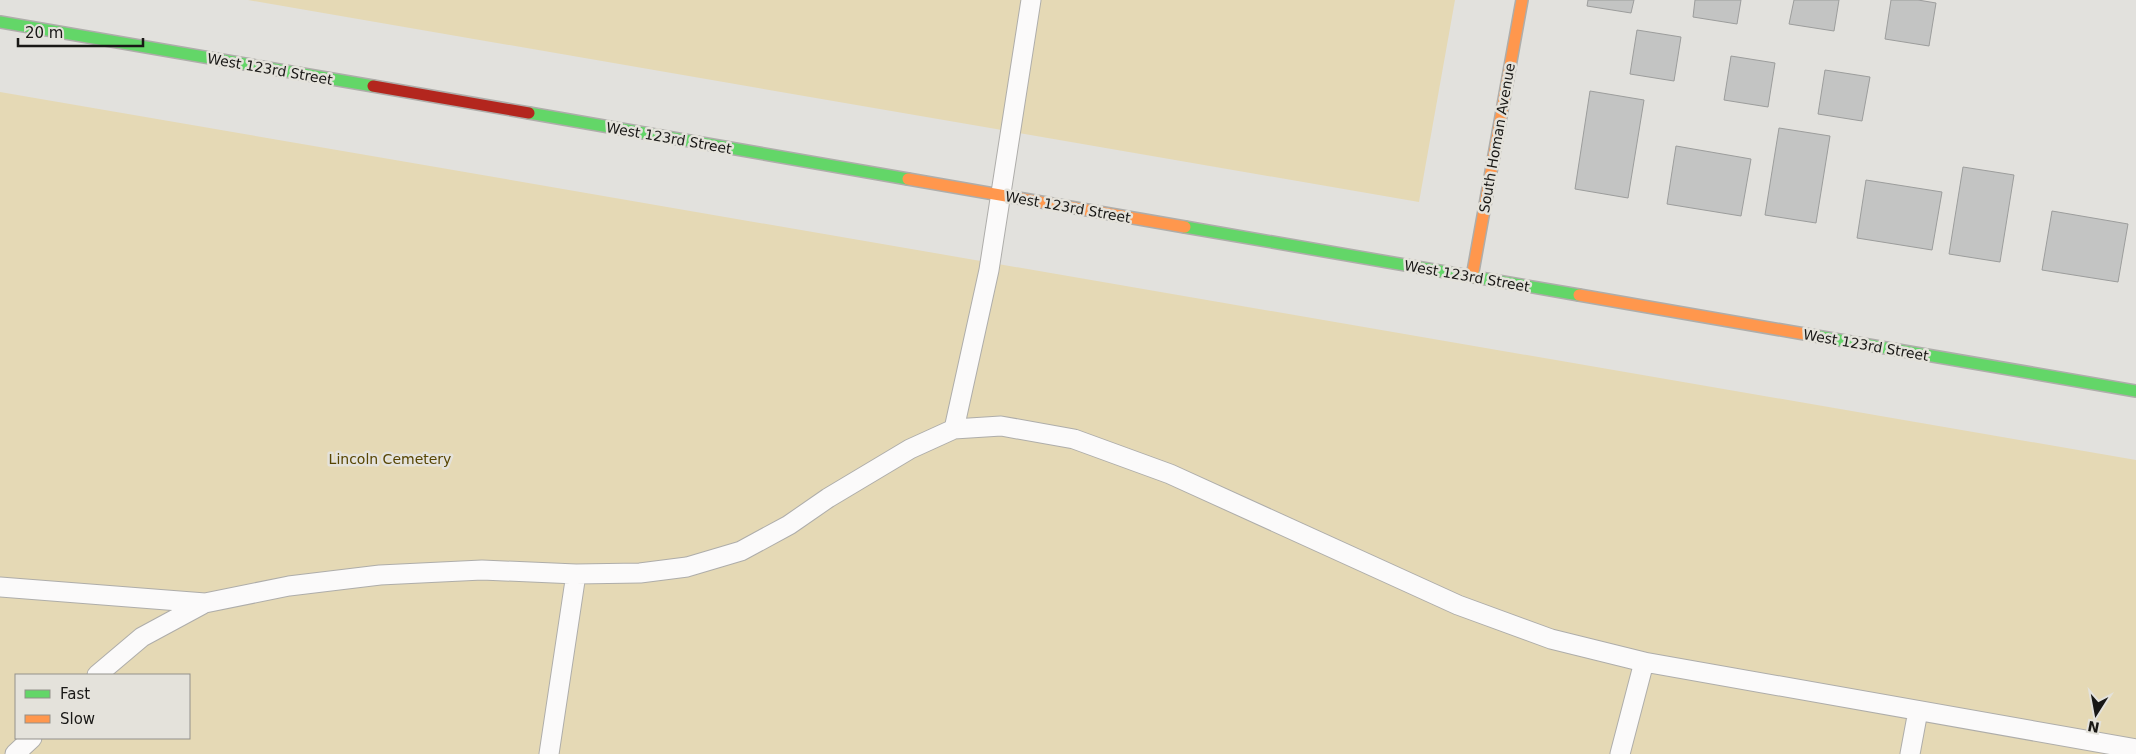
<svg xmlns="http://www.w3.org/2000/svg" width="2136" height="754" font-family="'DejaVu Sans',sans-serif">
	<style>
		.green { fill: #e5d9b5; fill-rule: evenodd }
		.building { fill: #c3c4c3; stroke: #9c9d9c }
		.lines { fill: none; stroke-linecap: round; stroke-linejoin: round }
		.lane-casing { stroke: #aeadaa; stroke-width: 21 }
		.fast-casing { stroke: #aeadaa; stroke-width: 14 }
		.slow-casing { stroke: #aeadaa; stroke-width: 14 }
		.jam-casing { stroke: #aeadaa; stroke-width: 14 }
		.lane { stroke: #fbfafa; stroke-width: 19 }
		.fast { stroke: #63d668; stroke-width: 11 }
		.slow { stroke: #ff974d; stroke-width: 11 }
		.jam { stroke: #b3261e; stroke-width: 11 }
		.labels { text-anchor: middle; stroke-width: 5; stroke-linejoin: round; paint-order: stroke }
		.street-label { font-size: 14px; fill: #191816; stroke: #e4e2db }
		.park-label { font-size: 14px; fill: #564402; stroke: #e4e2db }
	</style>
	<rect width="100%" height="100%" fill="#e2e1dd"/>
	<path class="green" d="M248,0H1455L1419,202Z
		M0,92L2136,460V754H0ZM16,675H189V738H16Z"/>
	<path class="building" d="M1588,0H1634L1631,13L1587,6Z
		M1695,0H1741L1737,24L1693,17Z
		M1794,0H1839L1834,31L1789,24Z
		M1891,0H1918L1936,3L1929,46L1885,39Z
		M1637,30L1681,37L1674,81L1630,74Z
		M1731,56L1775,63L1768,107L1724,100Z
		M1825,70L1870,77L1862,121L1818,114Z
		M1590,91L1644,100L1628,198L1575,189Z
		M1779,128L1830,136L1816,223L1765,215Z
		M1676,146L1751,159L1741,216L1667,204Z
		M1963,167L2014,175L2000,262L1949,254Z
		M1866,180L1942,192L1932,250L1857,238Z
		M2052,211L2128,224L2118,282L2042,270Z"/>
	<g class="lines">
		<g class="lane-casing">
			<path id="lane" d="M954,429L989,270L1031,0
				M0,587L205,603
				M97,675L142,637L205,603L289,586L380,575L482,570L576,574L640,573L687,567L741,551L789,525L828,498L910,449L954,429L1001,426L1074,439L1170,474L1458,605L1551,639L1644,662L2136,749
				M15,754L32,738
				M549,754L576,574
				M1620,754L1644,662
				M1910,754L1918,711"/>
		</g>
		<g class="fast-casing">
			<path id="fast" d="M0,22L373,86
				M529,113L908,179
				M1185,227L1579,295
				M1816,336L2136,391"/>
		</g>
		<g class="slow-casing">
			<path id="slow" d="M908,179L1185,227
				M1472,277L1522,0
				M1579,295L1816,336"/>
		</g>
		<g class="jam-casing">
			<path id="jam" d="M373,86L529,113"/>
		</g>
		<use href="#lane" class="lane"/>
		<use href="#fast" class="fast"/>
		<use href="#slow" class="slow"/>
		<use href="#jam" class="jam"/>
	</g>
	<g class="labels">
		<g class="street-label">
			<text transform="translate(270 69) rotate(10)" y="5">West 123rd Street</text>
			<text transform="translate(669 138) rotate(10)" y="5">West 123rd Street</text>
			<text transform="translate(1497 138) rotate(-80)" y="5">South Homan Avenue</text>
			<text transform="translate(1068 207) rotate(10)" y="5">West 123rd Street</text>
			<text transform="translate(1467 276) rotate(10)" y="5">West 123rd Street</text>
			<text transform="translate(1866 345) rotate(10)" y="5">West 123rd Street</text>
		</g>
		<g class="park-label">
			<text x="390" y="464">Lincoln Cemetery</text>
		</g>
	</g>
	<rect x="15" y="674" width="175" height="65" fill="#e4e2db" stroke="#93918c"/>
	<rect x="25" y="690" width="25" height="8" fill="#63d668" stroke="#93918c"/>
	<text x="60" y="699" font-size="15" fill="#191816">Fast</text>
	<rect x="25" y="715" width="25" height="8" fill="#ff974d" stroke="#93918c"/>
	<text x="60" y="724" font-size="15" fill="#191816">Slow</text>
	<g transform="translate(2096 714) rotate(191)" stroke="#e4e2db" stroke-width="4" paint-order="stroke">
	<path d="M0-4L9 19L0 12L-9 19Z" fill="#191816"/>
	<text y="-8" font-size="14" font-weight="bold" text-anchor="middle" fill="#191816">N</text>
	</g>
	<path d="M18 38v8h125v-8" fill="none" stroke="#191816" stroke-width="2.5"/>
	<text x="25" y="38" font-size="15" fill="#191816" stroke="#e4e2db" stroke-width="4" paint-order="stroke">20 m</text>
</svg>
